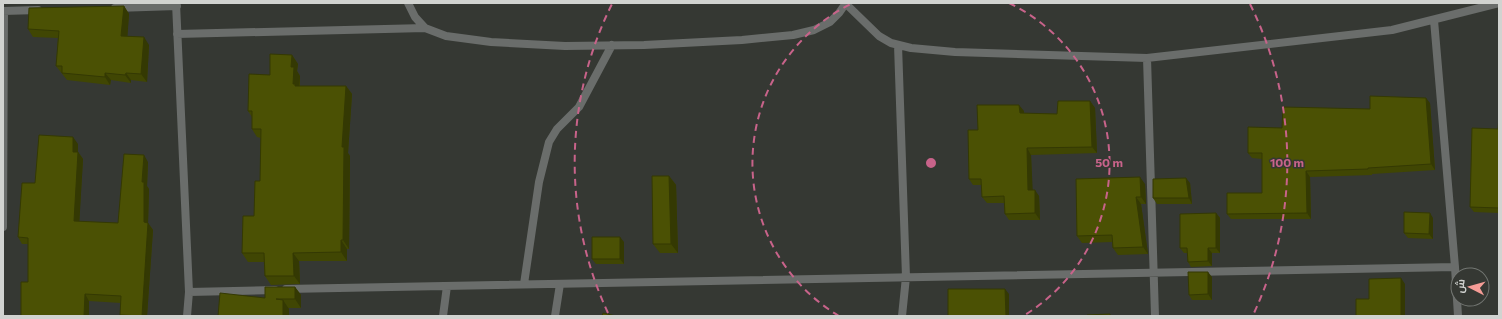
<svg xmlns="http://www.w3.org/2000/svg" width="1502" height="319" font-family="Commissioner,Cairo,sans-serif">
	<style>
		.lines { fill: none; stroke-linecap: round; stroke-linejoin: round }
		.street { stroke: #6a6d6b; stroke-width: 8 }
		.wall { fill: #404603 }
		.shaded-wall { fill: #343903 }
		.building { fill: #4b5104; stroke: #343903 }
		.ring { fill: none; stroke: #c8638a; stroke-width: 2; stroke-dasharray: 7 5 }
		.centre { fill: #c8638a; stroke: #353833; stroke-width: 2 }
		.ring-label { font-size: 12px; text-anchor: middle; font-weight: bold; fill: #c8638a; stroke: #353833; stroke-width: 3; stroke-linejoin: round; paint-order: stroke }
	</style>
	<rect width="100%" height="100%" fill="#353833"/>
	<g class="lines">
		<path class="street" d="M176,3L189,292L187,316
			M408,3L415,17L425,28L446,36L491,42L565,46L644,45L742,40L793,35L814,30L830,22L839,13L846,3
			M846,4L879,36L891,43L911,48L955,52L1147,58L1392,30L1499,3
			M115,8L177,6
			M3,11L38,10
			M1434,20L1455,267L1458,316
			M177,34L425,28
			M898,45L906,277L902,316
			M1147,58L1155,316
			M3,227L4,11
			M524,284L539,182L549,142L557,129L579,107L612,45
			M286,289L1455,267
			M189,292L275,290
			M443,316L447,286
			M555,316L560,284"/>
	</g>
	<path class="wall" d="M124,6L129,14L127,36L149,45L147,82L131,80V83L111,80L110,85L67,80L56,66L58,38L33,37L28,29Z
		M292,55L298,64L297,71L300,76V86H346L352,94L348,153L350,156L349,249H347V261H299L300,284L271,285L265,276L264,262H248L242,253L254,216L260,181L261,138L257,137L252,129V117L248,111L270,75Z
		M1090,101L1095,108L1097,153L1031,155L1032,190L1039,196L1040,220H1009L1005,214L1004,203H987L982,197V185H973L969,179L978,130L1024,111V113L1057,114Z
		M1430,103L1435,170L1372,174V175L1310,177L1311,219H1231L1227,214L1262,193V159L1252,158L1248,153L1282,128L1370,109Z
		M1499,116V213L1474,212L1470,207L1498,129Z
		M78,144V152L83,159L79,222L118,223L148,162L147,186L149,189L148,223L153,230L147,316H120L121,303L89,301V316H21L28,282V244H22L18,237L35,183Z
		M669,176L676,185L678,253H660L653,244Z
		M1190,183L1192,204H1157L1153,198Z
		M1145,184L1146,204H1141L1148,254L1118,255L1113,248L1112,242L1082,243L1077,236Z
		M1216,213L1220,218V253H1212V266L1191,267L1188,262L1187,253H1184L1180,248Z
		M1433,218V239L1408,238L1404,233Z
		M624,242V264H596L592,259Z
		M1212,277V300H1192L1189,295Z
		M295,287L301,295V308H288L289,309L265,298Z"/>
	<path class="shaded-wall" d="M124,6L129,14L127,43L121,36Z
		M144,37L149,45L147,82L141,74Z
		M292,55L298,64L297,71L300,76L299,90L301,95L293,84L291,67Z
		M105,73L111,80L110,85L105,77Z
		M126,73L131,80V83L125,75Z
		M346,86L352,94L348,153L350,156L349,249L343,240L342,147Z
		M1426,98L1430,103L1435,170L1431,164Z
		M1090,101L1095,108L1097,153L1092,147Z
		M1019,105L1024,111V119L1020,113Z
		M73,137L78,144V152L83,159L79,228L74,221Z
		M1027,148L1031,155L1033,196L1028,190Z
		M144,155L148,162L147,186L149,189L148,223L153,230L147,316H142L144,222L142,182Z
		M1306,171L1310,177L1311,219L1307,213Z
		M669,176L676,185L678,253L671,244Z
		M1140,177L1145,184L1146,204L1141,197Z
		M1186,178L1190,183L1192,204L1189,198Z
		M1035,190L1039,196L1040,220L1035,213Z
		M1136,197L1141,204L1148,254L1143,247Z
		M1216,213L1220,218V253L1216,248Z
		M1430,213L1433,218V239L1429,234Z
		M620,237L624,242V264L620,259Z
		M341,240L347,249V261L341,252Z
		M1208,248L1212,253V266L1208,261Z
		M293,253L299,261L300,284L294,276Z
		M1208,272L1212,277V300L1208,294Z
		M1401,278L1405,284V316H1401Z
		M295,287L301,295V308L295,299Z
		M1005,289L1009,294V316H1006Z
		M85,294L89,301V316H84Z
		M283,300L289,309V316H283Z"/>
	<path class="building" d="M124,6L121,36L144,37L141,74L126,73L125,75L105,73V77L62,73V66H56L59,31L28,29L29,8Z
		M270,54L292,55L291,67H294L293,84H295V86H346L342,147H344L343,240H341V252L293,253L294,276H265L264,253H242L243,216H254L255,181H260L261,129H252V111H248L249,74L270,75Z
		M1370,96L1426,98L1431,164L1368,168V169L1306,171L1307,213L1227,214V193H1262V153H1248V127L1282,128L1283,107L1370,109Z
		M1058,101H1090L1092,147L1027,148L1028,190H1035V213L1005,214L1004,196L982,197L981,179H969L968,130H978L977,105H1019L1020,113L1057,114Z
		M1499,116V208L1470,207L1472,128L1498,129Z
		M39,135L73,137V152H78L74,221L118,223L124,154L144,155L142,182H144V222L148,223L142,316L120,315L121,296L85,294L84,316H21V282H28V238L18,237L22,183H35Z
		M652,176H669L671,244H653Z
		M1140,177L1141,197H1136L1143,247L1113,248L1112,235L1077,236L1076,179Z
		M1186,178L1189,198H1153V179Z
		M1404,212L1430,213L1429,234L1404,233Z
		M1216,213V248H1208V261L1188,262L1187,248H1180V214Z
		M592,237H620V259H592Z
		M1188,272H1208V294L1189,295Z
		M1401,278V316H1356V299H1369V279Z
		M265,287H295V299H276L283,300V316H218L220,293L265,298Z
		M948,289H1005L1006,316H1023H948Z
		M603,313L616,316H602Z
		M1110,314V316H1087V315Z"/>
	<g class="ring">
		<path d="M839 316A178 178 0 0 1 853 3M1009 3A178 178 0 0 1 1023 316"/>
		<path d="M608 313A356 356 0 0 1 612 4M1250 4A356 356 0 0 1 1254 313"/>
	</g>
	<circle cx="931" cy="163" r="6" class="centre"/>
	<g class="ring-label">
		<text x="1109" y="167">50 m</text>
		<text x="1287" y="167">100 m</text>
	</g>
	<rect width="1502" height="319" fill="none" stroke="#d1d3d0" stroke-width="8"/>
	<g transform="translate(1470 287) rotate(276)"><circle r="19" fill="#353833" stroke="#737672"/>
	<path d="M0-3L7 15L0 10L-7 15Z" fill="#f59c96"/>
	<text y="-6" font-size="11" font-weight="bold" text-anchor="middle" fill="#d1d3d0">ش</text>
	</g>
</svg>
